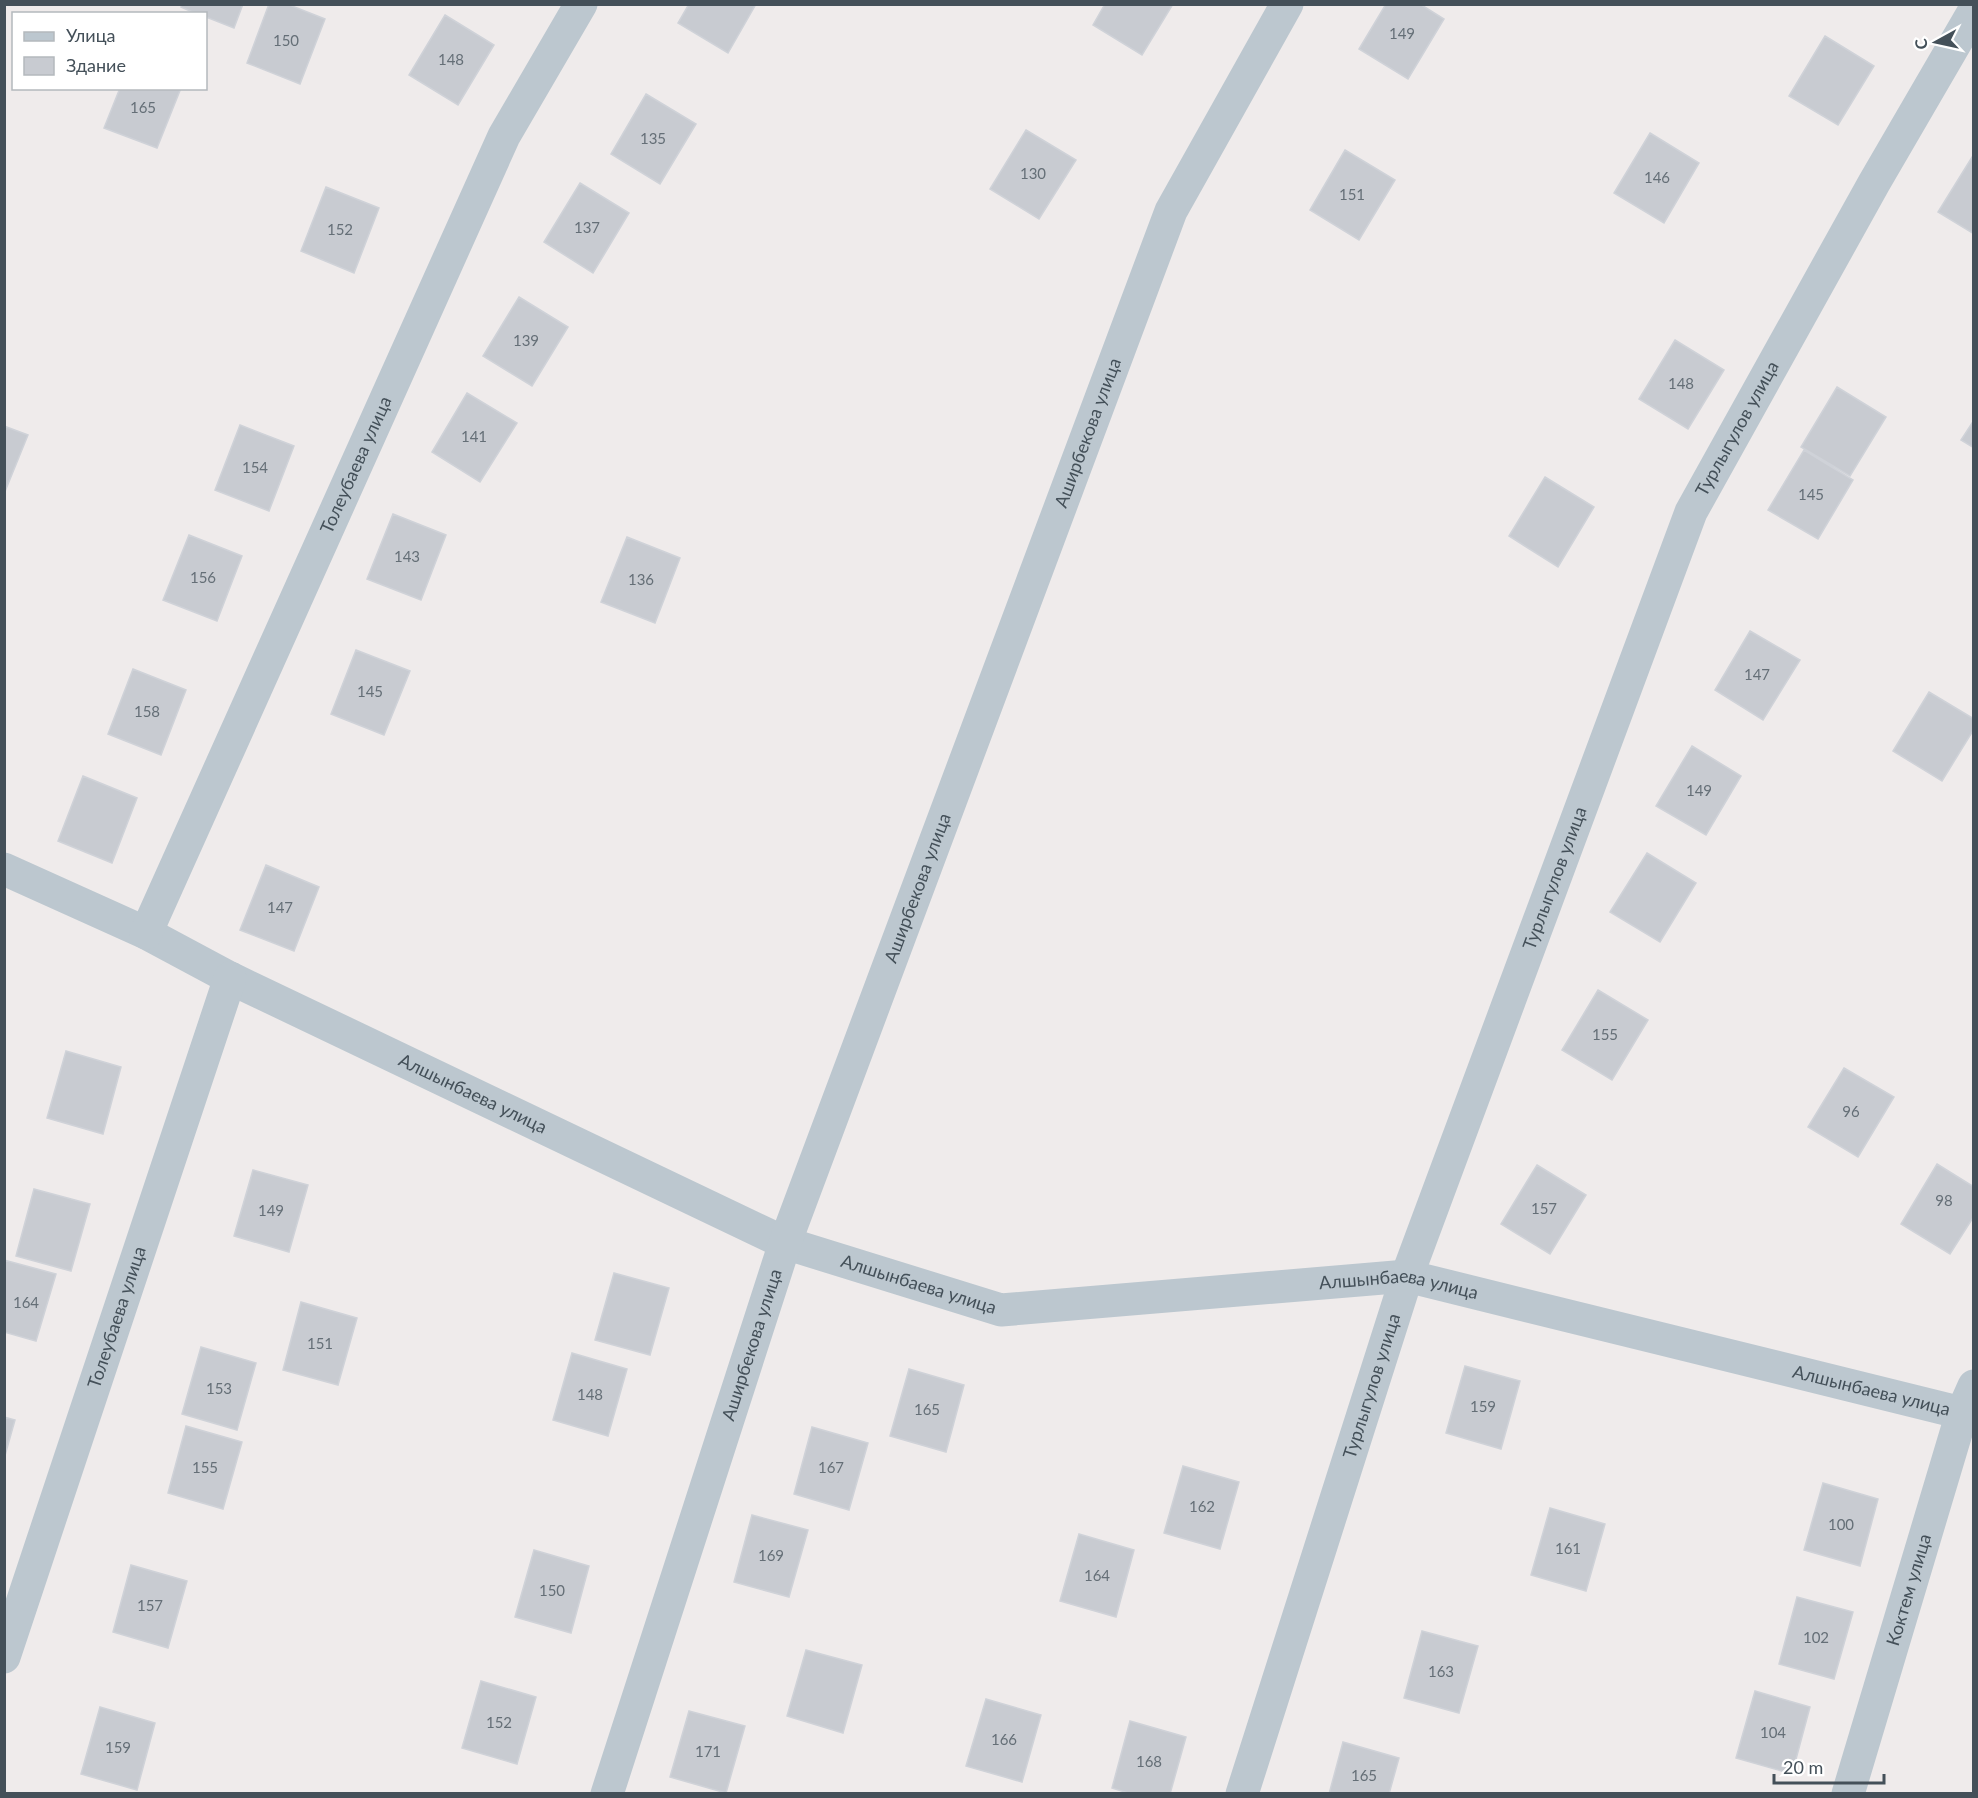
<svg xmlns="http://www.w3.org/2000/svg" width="1978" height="1798" font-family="Lato,sans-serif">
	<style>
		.building { fill: #c8cbd1; stroke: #cfd2d8; stroke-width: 1.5 }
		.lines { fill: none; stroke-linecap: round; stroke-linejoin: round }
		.street { stroke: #bcc7cf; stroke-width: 33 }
		.labels { text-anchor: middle; stroke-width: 6; stroke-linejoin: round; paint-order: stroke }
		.number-label { font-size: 15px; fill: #656f77 }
		.street-label { font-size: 18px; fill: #445059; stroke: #fff }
	</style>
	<rect width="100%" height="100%" fill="#efebeb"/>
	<path class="building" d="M182,4H243L234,28L206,17V14H197L181,7Z
		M269,4H287L325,19L300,84L247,63Z
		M689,4H756L728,53L678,23Z
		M1105,4H1173L1142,55L1093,25Z
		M1386,4H1420L1444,19L1408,79L1359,49Z
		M445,15L494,45L458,105L409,75Z
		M1825,36L1874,66L1838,125L1789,96Z
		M120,88H181L157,148L104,128Z
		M646,94L696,124L660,184L611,154Z
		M1026,130L1076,160L1039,219L990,189Z
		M1650,133L1699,163L1664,223L1614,193Z
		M1345,150L1395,180L1359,240L1310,210Z
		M1974,154V234L1938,212Z
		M580,183L629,213L593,273L544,242Z
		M326,187L379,208L354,273L301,251Z
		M519,297L568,327L532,386L483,356Z
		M1675,340L1724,370L1688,429L1639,399Z
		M1837,387L1886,417L1850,476L1801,447Z
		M467,393L517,423L480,482L432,452Z
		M1974,420V448L1961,440Z
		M240,425L294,446L269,511L215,490Z
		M4,426L28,435L4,494Z
		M1804,450L1853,480L1818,539L1768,510Z
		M1545,477L1594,507L1558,567L1509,536Z
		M393,514L446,535L421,600L367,579Z
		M189,535L242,556L217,621L163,600Z
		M627,537L680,558L655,623L601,602Z
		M1750,631L1800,660L1763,720L1715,690Z
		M356,650L410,671L384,735L331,714Z
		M133,669L186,690L161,755L108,734Z
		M1929,692L1974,719V729L1942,781L1893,751Z
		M1692,746L1741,776L1706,835L1656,806Z
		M83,776L137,798L112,863L58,841Z
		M1647,853L1696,883L1660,942L1610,912Z
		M266,865L319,887L294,951L240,930Z
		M1598,990L1648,1020L1612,1080L1562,1050Z
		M66,1051L121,1067L103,1134L47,1118Z
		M1844,1068L1894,1097L1858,1157L1808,1127Z
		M1937,1164L1974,1187V1216L1950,1254L1901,1224Z
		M1537,1165L1586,1195L1550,1254L1501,1224Z
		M253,1170L308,1185L289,1252L234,1236Z
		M34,1189L90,1204L71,1271L16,1256Z
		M4,1260L56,1274L36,1341L4,1332Z
		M614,1273L669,1288L650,1355L595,1340Z
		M301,1302L357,1318L338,1385L283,1370Z
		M201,1347L256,1363L237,1430L182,1414Z
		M572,1353L627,1369L608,1436L553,1420Z
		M1465,1366L1520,1381L1501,1449L1446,1433Z
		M909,1369L964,1385L946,1452L890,1436Z
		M4,1417L15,1420L4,1459Z
		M186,1426L242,1442L223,1509L168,1493Z
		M812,1427L868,1443L849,1510L794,1494Z
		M1183,1466L1239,1482L1220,1549L1164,1533Z
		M1823,1483L1878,1499L1860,1566L1804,1550Z
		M1550,1508L1605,1524L1586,1591L1531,1575Z
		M752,1515L808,1530L789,1597L734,1582Z
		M1079,1534L1134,1550L1116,1617L1060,1601Z
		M534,1550L589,1566L571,1633L515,1617Z
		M131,1565L187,1581L168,1648L113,1632Z
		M1797,1597L1853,1612L1834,1679L1779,1664Z
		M1422,1631L1478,1646L1459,1713L1404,1698Z
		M806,1650L862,1665L843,1733L787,1716Z
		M481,1681L536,1697L517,1764L462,1748Z
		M1755,1691L1810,1707L1792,1774L1736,1758Z
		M986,1699L1041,1715L1022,1782L966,1766Z
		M100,1707L155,1723L137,1790L81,1774Z
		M689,1711L745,1726L726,1793L670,1777Z
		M1130,1721L1186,1737L1170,1794H1131L1112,1788Z
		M1343,1742L1399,1758L1389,1794H1329Z"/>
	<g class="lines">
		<g class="street">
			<path id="s1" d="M4,869L146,933L230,978L785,1243L1001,1310L1407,1276L1974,1416"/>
			<path id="s2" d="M146,933L504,136L581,4"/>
			<path id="s3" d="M4,1657L230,978"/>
			<path id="s4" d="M607,1794L785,1243L1171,211L1287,4"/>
			<path id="s5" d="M1242,1794L1407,1276L1691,512L1874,183L1974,11"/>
			<path id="s6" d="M1848,1794L1962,1413L1974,1386"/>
		</g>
	</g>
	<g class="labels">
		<g class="number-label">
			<text x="1402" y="39">149</text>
			<text x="286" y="46">150</text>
			<text x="451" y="65">148</text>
			<text x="143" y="113">165</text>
			<text x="653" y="144">135</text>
			<text x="1033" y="179">130</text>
			<text x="1657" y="183">146</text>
			<text x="1352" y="200">151</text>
			<text x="587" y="233">137</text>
			<text x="340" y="235">152</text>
			<text x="526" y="346">139</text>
			<text x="1681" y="389">148</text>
			<text x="474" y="442">141</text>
			<text x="255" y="473">154</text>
			<text x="1811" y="500">145</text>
			<text x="407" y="562">143</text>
			<text x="203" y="583">156</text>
			<text x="641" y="585">136</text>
			<text x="1757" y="680">147</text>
			<text x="370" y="697">145</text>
			<text x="147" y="717">158</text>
			<text x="1699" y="796">149</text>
			<text x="280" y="913">147</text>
			<text x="1605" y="1040">155</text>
			<text x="1851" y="1117">96</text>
			<text x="1944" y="1206">98</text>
			<text x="1544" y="1214">157</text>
			<text x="271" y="1216">149</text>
			<text x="26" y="1308">164</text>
			<text x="320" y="1349">151</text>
			<text x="219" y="1394">153</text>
			<text x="590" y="1400">148</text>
			<text x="1483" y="1412">159</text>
			<text x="927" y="1415">165</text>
			<text x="205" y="1473">155</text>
			<text x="831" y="1473">167</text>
			<text x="1202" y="1512">162</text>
			<text x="1841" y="1530">100</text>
			<text x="1568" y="1554">161</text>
			<text x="771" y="1561">169</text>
			<text x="1097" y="1581">164</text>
			<text x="552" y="1596">150</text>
			<text x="150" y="1611">157</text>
			<text x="1816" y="1643">102</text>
			<text x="1441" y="1677">163</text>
			<text x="499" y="1728">152</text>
			<text x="1773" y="1738">104</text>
			<text x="1004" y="1745">166</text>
			<text x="118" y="1753">159</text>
			<text x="708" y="1757">171</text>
			<text x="1149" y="1767">168</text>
			<text x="1364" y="1781">165</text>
		</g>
		<g class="street-label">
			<text dy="6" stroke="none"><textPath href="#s5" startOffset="1454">Турлыгулов улица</textPath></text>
			<text dy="6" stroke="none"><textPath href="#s4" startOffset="1444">Аширбекова улица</textPath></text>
			<text dy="6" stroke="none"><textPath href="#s2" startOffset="513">Толеубаева улица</textPath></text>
			<text dy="6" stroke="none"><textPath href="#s5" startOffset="968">Турлыгулов улица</textPath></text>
			<text dy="6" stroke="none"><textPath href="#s4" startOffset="958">Аширбекова улица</textPath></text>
			<text dy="6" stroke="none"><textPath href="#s1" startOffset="520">Алшынбаева улица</textPath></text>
			<text dy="6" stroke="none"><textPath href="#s1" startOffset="1006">Алшынбаева улица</textPath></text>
			<text dy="6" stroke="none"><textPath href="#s1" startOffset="1492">Алшынбаева улица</textPath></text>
			<text dy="6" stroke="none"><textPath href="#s3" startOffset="358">Толеубаева улица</textPath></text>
			<text dy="6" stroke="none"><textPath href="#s4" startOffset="472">Аширбекова улица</textPath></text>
			<text dy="6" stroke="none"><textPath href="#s5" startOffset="428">Турлыгулов улица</textPath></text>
			<text dy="6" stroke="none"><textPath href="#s1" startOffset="1978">Алшынбаева улица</textPath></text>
			<text dy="6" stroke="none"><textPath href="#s6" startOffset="213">Коктем улица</textPath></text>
		</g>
	</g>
	<rect width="1978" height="1798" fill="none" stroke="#445059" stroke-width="12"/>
	<rect x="12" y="12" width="195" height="78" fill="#ffffff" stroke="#b4b9bd" stroke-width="1.5"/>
	<rect x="24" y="32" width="30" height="9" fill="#bcc7cf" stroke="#b4b9bd" stroke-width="1.5"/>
	<text x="66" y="42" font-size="18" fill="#445059">Улица</text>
	<rect x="24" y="57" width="30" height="18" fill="#c8cbd1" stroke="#b4b9bd" stroke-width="1.5"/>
	<text x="66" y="72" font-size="18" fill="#445059">Здание</text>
	<g transform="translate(1936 42) rotate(262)" stroke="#ffffff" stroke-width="4.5" paint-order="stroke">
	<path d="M0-4.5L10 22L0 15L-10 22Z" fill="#445059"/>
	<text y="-9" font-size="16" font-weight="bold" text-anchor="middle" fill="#445059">С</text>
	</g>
	<path d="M1774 1774v9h110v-9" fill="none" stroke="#445059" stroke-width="3"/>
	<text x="1783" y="1774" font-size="18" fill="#445059" stroke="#ffffff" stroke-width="4.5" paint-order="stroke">20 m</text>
</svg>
